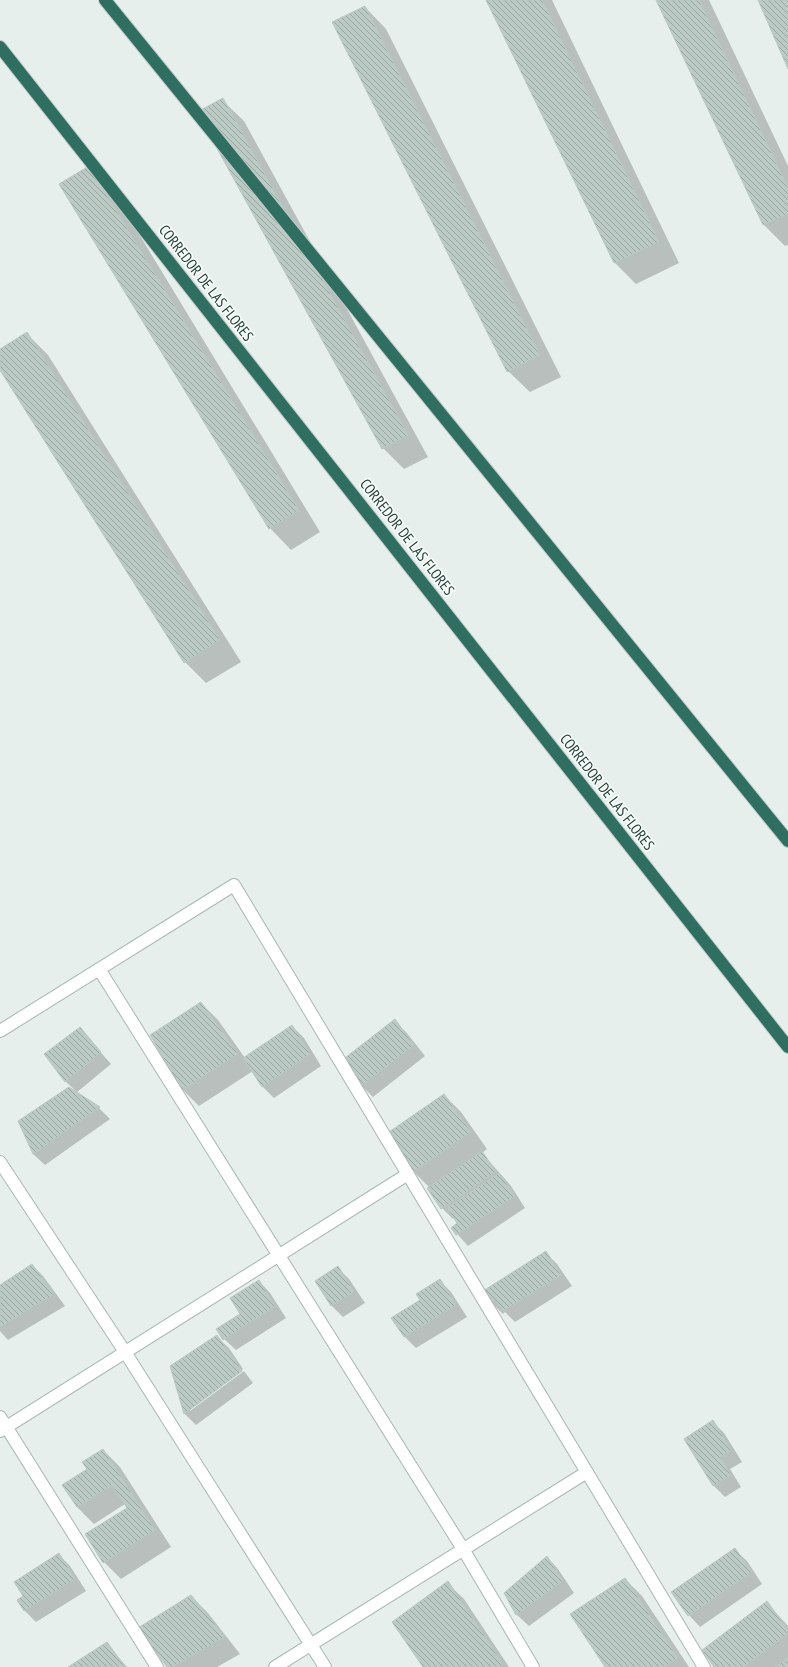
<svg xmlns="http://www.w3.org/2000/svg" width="788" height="1667" font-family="'PT Sans Narrow',sans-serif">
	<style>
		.shadow { fill: #0003 }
		.building { fill: url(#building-back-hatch); stroke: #b8c9c2 }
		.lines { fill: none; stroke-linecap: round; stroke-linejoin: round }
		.minor-casing { stroke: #a8b8b2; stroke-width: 14 }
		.highway-casing { stroke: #c2cac8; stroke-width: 14 }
		.minor { stroke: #fff; stroke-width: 12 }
		.highway { stroke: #2f6f62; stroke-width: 12 }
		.labels { text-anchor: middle; stroke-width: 3.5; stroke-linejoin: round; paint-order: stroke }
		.street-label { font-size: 15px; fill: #24423a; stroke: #f7fbf9 }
	</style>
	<defs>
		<pattern id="building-back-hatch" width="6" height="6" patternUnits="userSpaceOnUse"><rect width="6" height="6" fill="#bbcac4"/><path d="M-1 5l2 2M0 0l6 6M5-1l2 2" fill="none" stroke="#98a6a0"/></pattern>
	</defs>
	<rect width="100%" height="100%" fill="#e6efeb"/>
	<path class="shadow" d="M487,0H552L679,263L636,284L615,263Z
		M657,0H709L788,166V245L785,246L764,225Z
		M365,7L386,29L561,377L530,392L508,371Z
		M222,100L244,121L428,457L404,469L383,448Z
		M89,167L111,188L320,532L291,550L270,528Z
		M26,333L48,355L241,662L206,683L185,662L0,368V350Z
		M201,1003L218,1020L245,1058L292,1026L304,1038L321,1066L274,1098L262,1086L253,1071L199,1106L183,1090L152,1036Z
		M394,1021L406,1032L425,1056L373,1097L362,1086L342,1061Z
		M80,1029L111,1064L76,1093L99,1108L110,1119L45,1165L33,1154L76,1091L65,1081Z
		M444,1095L461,1112L487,1149L482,1153L511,1186L525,1208L468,1246L452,1228L458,1223L455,1218L453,1219L442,1208L430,1188L413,1171Z
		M546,1253L557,1264L572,1286L515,1322L505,1312L503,1314L491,1302Z
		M32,1265L43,1276L65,1306L8,1340L0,1331V1286Z
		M338,1268L349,1279L365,1303L343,1317L332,1306L316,1282Z
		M259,1281L270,1293L286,1318L236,1350L224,1339L241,1314Z
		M440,1281L451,1292L467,1317L416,1348L405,1337L393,1318L421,1301Z
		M217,1337L229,1348L243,1369L190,1409V1411L244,1371L253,1383L196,1425L185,1414L171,1367Z
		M713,1422L724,1433L742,1462L730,1469L741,1487L725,1497L714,1486L685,1439Z
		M103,1450L120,1467L171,1547L121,1579L104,1562L128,1508L125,1504L94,1524L77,1507L88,1470Z
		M735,1550L747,1561L762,1584L700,1627L689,1615Z
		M59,1555L70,1566L86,1591L36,1622L25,1611L18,1600L25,1596Z
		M547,1557L558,1569L574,1593L529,1626L517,1615L505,1593Z
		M625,1579L642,1596L689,1667H606Z
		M447,1583L464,1599L509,1667H424Z
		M191,1596L208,1613L240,1654L217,1667H168Z
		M767,1603L788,1626V1667H716Z
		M106,1643L127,1667H70Z"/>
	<path class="building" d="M486,0H542L659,242L614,263Z
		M656,0H699L788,188V214L763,225Z
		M758,0H788V69Z
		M365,6L540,355L507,372L332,22Z
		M223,98L408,435L382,449L197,112Z
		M89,166L299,510L269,529L59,184Z
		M27,332L220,640L184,663L0,370V349Z
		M201,1002L238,1054L182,1090L150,1035Z
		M395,1019L414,1045L361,1086L341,1061Z
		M292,1025L310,1054L262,1087L243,1058Z
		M80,1027L101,1052L65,1082L44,1054Z
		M69,1087L100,1107L33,1154L18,1121Z
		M444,1094L471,1132L412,1172L386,1134Z
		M482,1151L496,1172L441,1209L427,1188Z
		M499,1173L515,1196L456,1235L451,1228L457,1223L447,1208Z
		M546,1251L561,1275L503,1311L495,1300L490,1303L483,1291Z
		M32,1264L54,1294L0,1327V1285Z
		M338,1266L354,1292L331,1306L315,1281Z
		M440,1279L456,1305L404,1337L391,1318L420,1300L416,1294Z
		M259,1280L275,1306L223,1340L216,1329L240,1314L230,1298Z
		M217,1335L242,1371L184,1414L170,1366Z
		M713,1420L731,1450L720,1457L731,1475L713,1486L684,1439Z
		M103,1449L155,1530L103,1563L85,1534L127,1508L112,1485L77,1507L62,1485L87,1469L82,1462Z
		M735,1548L752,1572L688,1616L671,1592Z
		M59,1553L75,1579L24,1611L17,1600L23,1596L14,1582Z
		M547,1556L563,1581L516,1615L504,1593Z
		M625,1578L678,1658L664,1667H605L570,1614Z
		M448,1581L503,1664L499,1667H423L392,1622Z
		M191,1595L225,1637L172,1667H167L138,1628Z
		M767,1601L788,1630V1633L743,1667H714L702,1650Z
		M107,1642L125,1667H68Z
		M788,1658V1667H775Z"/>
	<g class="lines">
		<g class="minor-casing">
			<path id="minor" d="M99,969L463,1549L533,1667
				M0,1031L234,885L704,1667
				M0,1162L125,1352L325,1667
				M0,1417L157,1667
				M0,1431L408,1174
				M275,1667L587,1472"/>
		</g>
		<g class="highway-casing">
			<path id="highway" d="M105,0L788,841
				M0,47L788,1047"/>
		</g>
		<use href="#minor" class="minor"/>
		<use href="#highway" class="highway"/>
	</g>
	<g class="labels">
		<g class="street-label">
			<text transform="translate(206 283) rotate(52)" y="5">CORREDOR DE LAS FLORES</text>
			<text transform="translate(407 537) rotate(52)" y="5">CORREDOR DE LAS FLORES</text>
			<text transform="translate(607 792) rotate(52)" y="5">CORREDOR DE LAS FLORES</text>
		</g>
	</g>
</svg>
